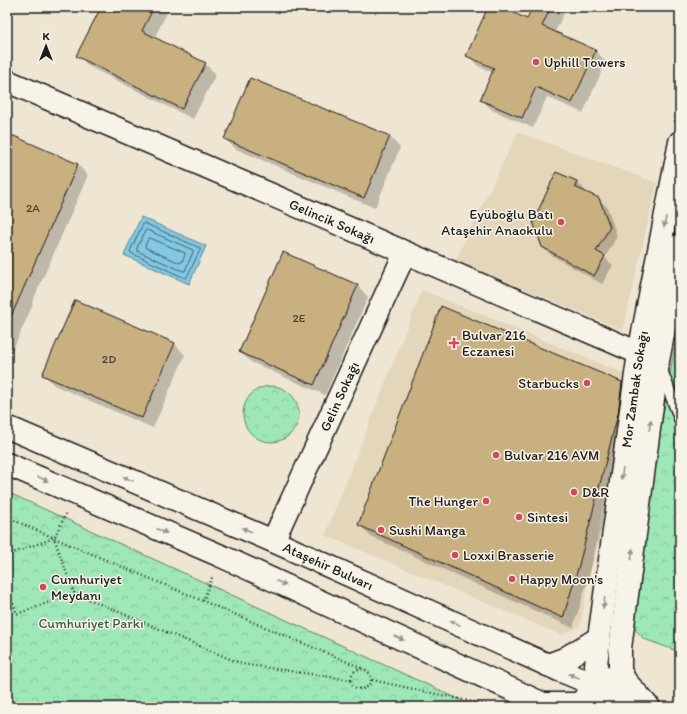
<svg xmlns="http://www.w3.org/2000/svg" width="687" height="714" font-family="Itim,sans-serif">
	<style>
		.built { fill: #e3d6ba }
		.forest { fill: url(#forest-crowns); stroke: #5d8269 }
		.water { fill: #82c8e3; stroke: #598393 }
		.shadow { fill: #0003 }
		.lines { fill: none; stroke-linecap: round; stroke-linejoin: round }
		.shore { stroke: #45616c; stroke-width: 1 }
		.building { fill: #c8b080; stroke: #1c1c1c }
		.lane-casing { stroke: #1c1c1c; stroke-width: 14 }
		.street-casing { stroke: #1c1c1c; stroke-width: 25 }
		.secondary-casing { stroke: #1c1c1c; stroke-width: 25 }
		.path { stroke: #1c1c1c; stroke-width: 2.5; stroke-dasharray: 1 3; stroke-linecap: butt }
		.lane { stroke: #f7f3e8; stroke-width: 11 }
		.street { stroke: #f7f3e8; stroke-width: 22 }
		.secondary { stroke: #f7f3e8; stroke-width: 22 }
		.oneway { fill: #94928c }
		.poi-dot { fill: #d1495b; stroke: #f7f3e8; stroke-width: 1.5 }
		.labels { text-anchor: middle; stroke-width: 3; stroke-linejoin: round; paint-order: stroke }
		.number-label { font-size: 12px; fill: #474135 }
		.poi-label { font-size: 14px; fill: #1c1c1c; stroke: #f7f3e8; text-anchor: start }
		.street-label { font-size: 14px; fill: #1c1c1c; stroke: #f7f3e8 }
		.park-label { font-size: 14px; fill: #43594a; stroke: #f7f3e8 }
	</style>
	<defs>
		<pattern id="forest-crowns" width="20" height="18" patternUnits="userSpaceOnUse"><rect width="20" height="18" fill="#9ee7b6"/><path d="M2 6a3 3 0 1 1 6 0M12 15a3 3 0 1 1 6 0" fill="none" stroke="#88c69c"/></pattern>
	</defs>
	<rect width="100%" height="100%" fill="#eee6d3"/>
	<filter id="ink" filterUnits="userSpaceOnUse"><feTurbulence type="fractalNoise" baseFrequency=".025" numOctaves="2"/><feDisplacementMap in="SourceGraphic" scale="8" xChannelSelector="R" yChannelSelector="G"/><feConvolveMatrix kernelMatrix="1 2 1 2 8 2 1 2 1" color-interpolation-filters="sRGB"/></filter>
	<g filter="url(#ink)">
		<path class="built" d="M518,132L657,183L623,330L455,261Z
			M422,290L628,375L580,626L561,635L325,535Z"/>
		<path class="forest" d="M680,318V652L644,639L626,619Z
			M243 414a28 28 0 1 1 56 0a28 28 0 1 1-56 0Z
			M7,492L476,707H7Z"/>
		<path class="water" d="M141,217L206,246L189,284L124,255Z"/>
		<path class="shadow" d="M102,7H170L154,38L205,64L216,74L193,119L88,66L78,55Z
			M490,7H498L527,20L533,7H567L555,32L596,51L606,62L583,113L547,97L533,128L492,110L481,99L493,73L478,66L468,55Z
			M251,79L390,137L400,148L375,208L236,149L225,139Z
			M7,134L78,165L88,175L32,303L33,304L7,363Z
			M557,173L577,182L585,190L584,192L598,198L607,207L617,236L605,258L613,265L602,284L551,255L542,247Z
			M283,253L358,286L368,297L325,395L251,362L240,352Z
			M76,301L175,344L185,355L153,428L54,385L43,374Z
			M622,383L633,394L628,425L589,576L573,628L370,536L360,525Z"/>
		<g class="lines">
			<path class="shore" d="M144,223L200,248V250L187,277L185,278L131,253L130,251L143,224Z
				M147,230L193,250V252L185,271H183L137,251V248L145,231Z
				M150,238L185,253V255L182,262L180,263L146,248L145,246L148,239Z"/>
		</g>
		<path class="building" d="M101,7H154L142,31L206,63L182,109L76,56Z
			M488,7H501L527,19L532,7H551L542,26L596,50L572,103L536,87L522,118L480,100L494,68L466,56Z
			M250,78L390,136L364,198L224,139Z
			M7,133L78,164L7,326Z
			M556,172L577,181L575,187L599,198L610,227L596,251L605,256L594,276L542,247L533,222Z
			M283,252L358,285L314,385L239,352Z
			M75,300L175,343L142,418L42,375Z
			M441,306L622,382L618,414L579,565L563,618L358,525Z"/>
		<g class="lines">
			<g class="lane-casing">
				<path id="lane" d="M661,369L680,419"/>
			</g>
			<g class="street-casing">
				<g id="street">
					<path id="s1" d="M7,81L655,360"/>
					<path id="s2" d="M273,541L405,253"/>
				</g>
			</g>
			<g class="secondary-casing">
				<g id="secondary">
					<path id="s3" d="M7,427L273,541L559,670L649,707"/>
					<path d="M7,464L221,556L550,707"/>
					<path d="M548,665L564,659L599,638"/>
					<path d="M645,703L626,682L620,671V648L658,361L680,245"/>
					<path d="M544,704H578L599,687L606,678"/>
					<path id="s4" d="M602,707L596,665L599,638L639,353L680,142"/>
				</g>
			</g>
			<path class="path" d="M675,122L680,97
				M7,517L54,538L364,669
				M7,555L54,538L67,512
				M7,588L17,614L74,593L54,538
				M74,593L242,664L351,680
				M203,601L213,575
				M351 679a10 10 0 1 1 20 0a10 10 0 1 1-20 0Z
				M372,680L492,706"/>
			<use href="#lane" class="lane"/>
			<use href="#street" class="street"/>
			<use href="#secondary" class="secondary"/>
		</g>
		<defs><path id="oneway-solid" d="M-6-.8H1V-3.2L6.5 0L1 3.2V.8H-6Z"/></defs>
		<g class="oneway">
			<use href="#oneway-solid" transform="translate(665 222) rotate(101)"/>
			<use href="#oneway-solid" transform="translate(650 425) rotate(-82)"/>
			<use href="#oneway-solid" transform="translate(622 474) rotate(98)"/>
			<use href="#oneway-solid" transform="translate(43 479) rotate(24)"/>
			<use href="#oneway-solid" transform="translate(128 479) rotate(-157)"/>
			<use href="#oneway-solid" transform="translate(247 530) rotate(-157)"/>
			<use href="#oneway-solid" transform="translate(162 531) rotate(23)"/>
			<use href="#oneway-solid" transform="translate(632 554) rotate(-82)"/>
			<use href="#oneway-solid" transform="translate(281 583) rotate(25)"/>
			<use href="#oneway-solid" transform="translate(604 603) rotate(98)"/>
			<use href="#oneway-solid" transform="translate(455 623) rotate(-156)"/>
			<use href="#oneway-solid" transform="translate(399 638) rotate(25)"/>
			<use href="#oneway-solid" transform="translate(574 676) rotate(-157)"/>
		</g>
	</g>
	<g class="poi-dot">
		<circle cx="536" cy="62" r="4"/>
		<circle cx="561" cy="222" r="4"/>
		<path d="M452 337h4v4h4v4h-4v4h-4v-4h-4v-4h4z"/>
		<circle cx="587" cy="383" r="4"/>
		<circle cx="496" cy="455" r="4"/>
		<circle cx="574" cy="492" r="4"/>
		<circle cx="486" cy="501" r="4"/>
		<circle cx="519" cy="517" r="4"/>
		<circle cx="381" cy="530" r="4"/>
		<circle cx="455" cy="555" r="4"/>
		<circle cx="512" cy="579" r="4"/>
		<circle cx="43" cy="587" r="4"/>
	</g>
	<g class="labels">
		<g class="number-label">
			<text x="33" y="212">2A</text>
			<text x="299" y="322">2E</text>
			<text x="109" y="363">2D</text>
		</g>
		<g class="poi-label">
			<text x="544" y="67">Uphill Towers</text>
			<text x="553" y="219" text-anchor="end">Eyüboğlu Batı<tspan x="553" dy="16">Ataşehir Anaokulu</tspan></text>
			<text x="462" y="340">Bulvar 216<tspan x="462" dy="16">Eczanesi</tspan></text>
			<text x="579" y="388" text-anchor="end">Starbucks</text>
			<text x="504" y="460">Bulvar 216 AVM</text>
			<text x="582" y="497">D&amp;R</text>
			<text x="478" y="506" text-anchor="end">The Hunger</text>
			<text x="527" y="522">Sintesi</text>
			<text x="389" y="535">Sushi Manga</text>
			<text x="463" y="560">Loxxi Brasserie</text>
			<text x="51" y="584">Cumhuriyet<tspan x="51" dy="16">Meydanı</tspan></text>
			<text x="520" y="584">Happy Moon's</text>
		</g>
		<g class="street-label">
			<text dy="5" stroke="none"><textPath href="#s1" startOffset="354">Gelincik Sokağı</textPath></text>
			<text dy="5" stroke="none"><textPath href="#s4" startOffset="321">Mor Zambak Sokağı</textPath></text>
			<text dy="5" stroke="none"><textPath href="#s2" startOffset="159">Gelin Sokağı</textPath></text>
			<text dy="5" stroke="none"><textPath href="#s3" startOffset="350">Ataşehir Bulvarı</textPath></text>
		</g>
		<g class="park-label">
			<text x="91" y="628">Cumhuriyet Parkı</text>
		</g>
	</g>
	<rect width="687" height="714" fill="none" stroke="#f7f3e8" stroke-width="24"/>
	<rect x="12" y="12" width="663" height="690" fill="none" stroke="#1c1c1c" stroke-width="1.5" filter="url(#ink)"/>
	<g transform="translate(46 46)" stroke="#f7f3e8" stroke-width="3" paint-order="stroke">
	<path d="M0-3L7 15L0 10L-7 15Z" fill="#1c1c1c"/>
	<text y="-6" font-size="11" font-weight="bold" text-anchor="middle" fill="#1c1c1c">K</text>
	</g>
</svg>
